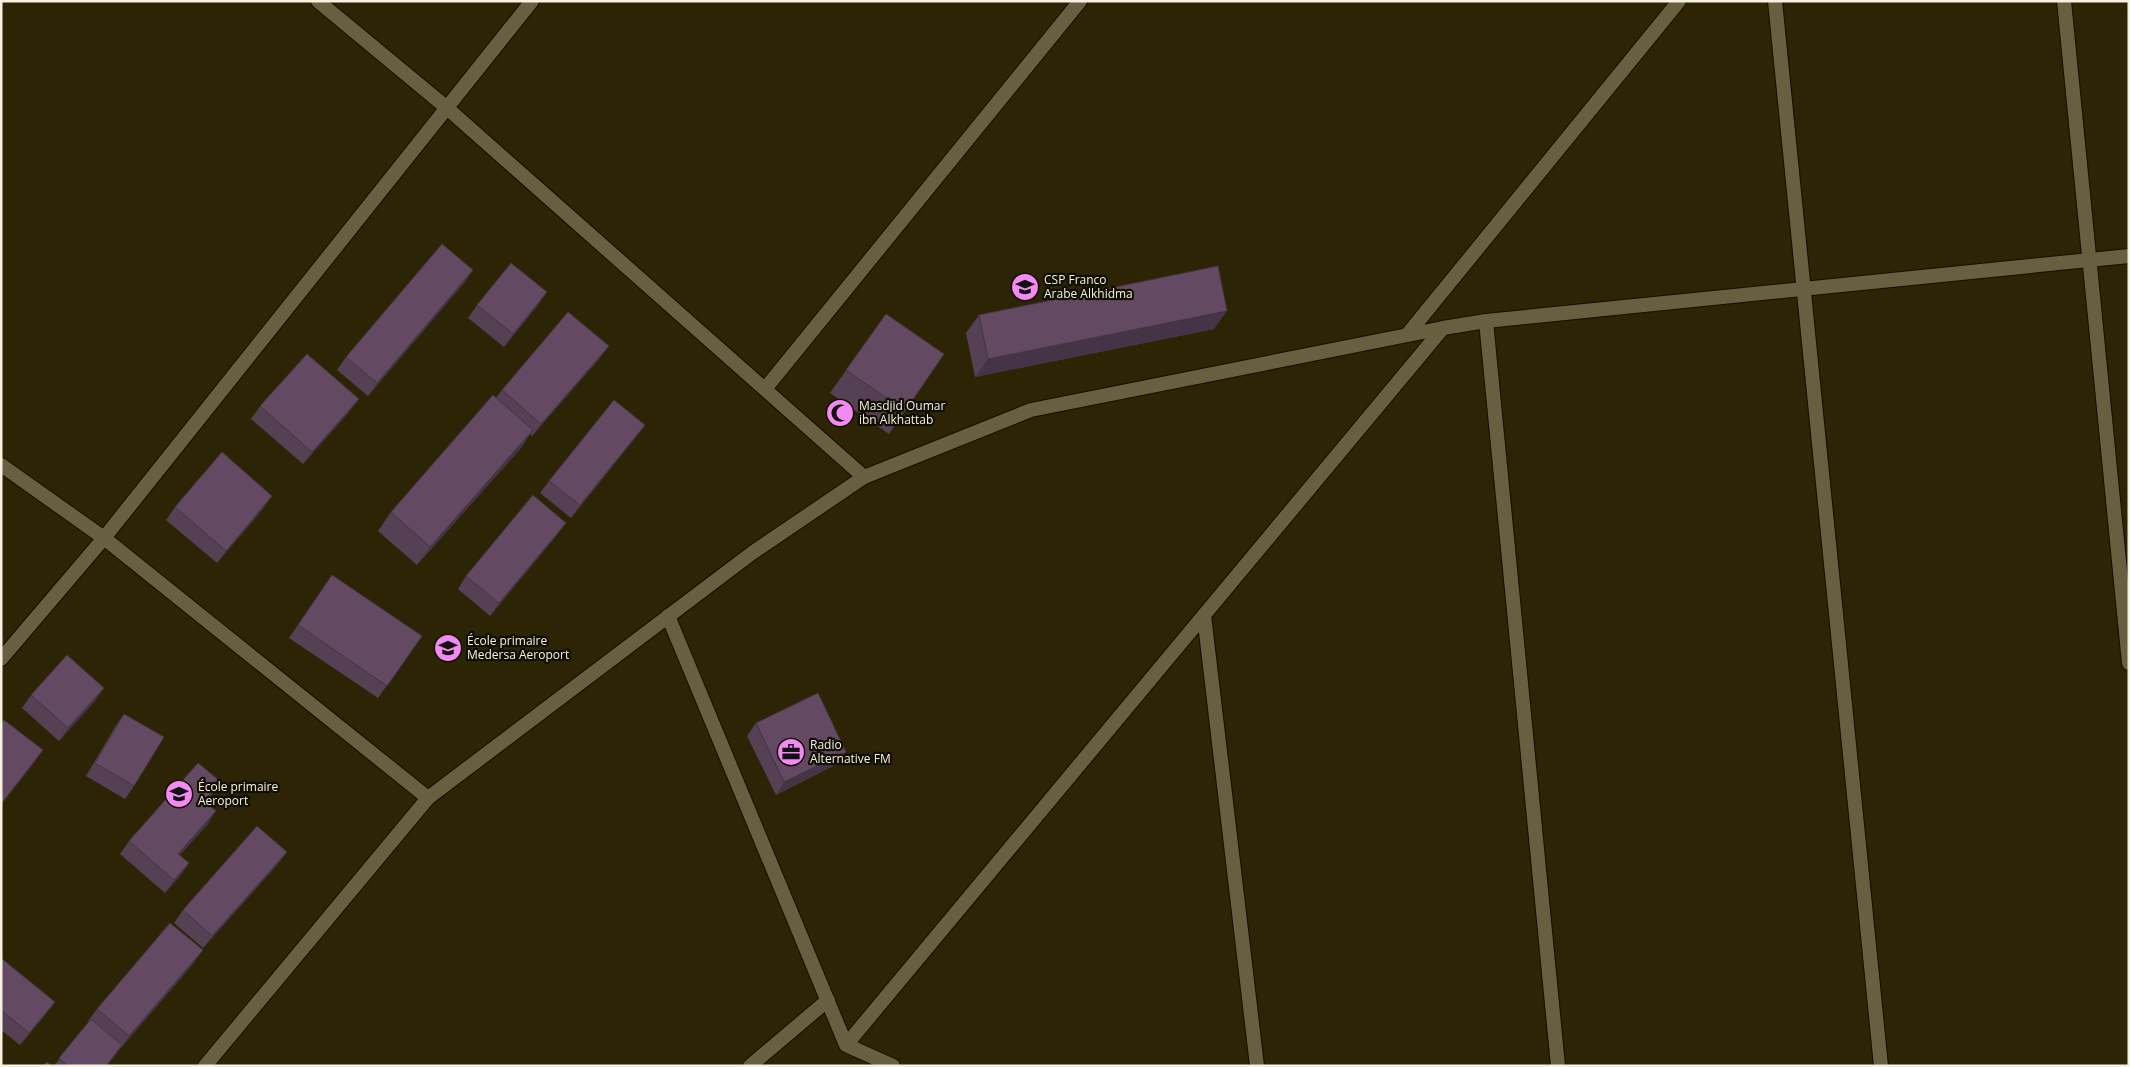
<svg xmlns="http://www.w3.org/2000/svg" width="2130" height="1067" font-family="'Open Sans',sans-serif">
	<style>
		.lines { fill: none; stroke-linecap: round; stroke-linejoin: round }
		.minor-casing { stroke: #130d00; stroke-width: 16 }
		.tertiary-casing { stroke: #130d00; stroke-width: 16 }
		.minor { stroke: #675f3f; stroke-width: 14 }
		.tertiary { stroke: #675f3f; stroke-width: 14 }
		.wall { fill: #554054 }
		.shaded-wall { fill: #453445 }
		.building { fill: #634a62; stroke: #453445 }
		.labels { text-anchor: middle; stroke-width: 4.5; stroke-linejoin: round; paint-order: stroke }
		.poi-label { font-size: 12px; fill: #f6f2e0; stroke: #110e03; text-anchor: start }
	</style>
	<rect width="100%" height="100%" fill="#2c2404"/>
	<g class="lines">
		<g class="minor-casing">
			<path id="minor" d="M318,1L447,108L864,477
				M1775,1L1881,1066
				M2064,1L2129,663
				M1486,321L1558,1066
				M1407,335L1679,1
				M765,389L1080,1
				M1,465L104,538L428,798
				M1204,615L1257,1066
				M668,616L846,1045L893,1066
				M1,659L104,538L532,1
				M846,1045L1443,328
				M750,1066L828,1000"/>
		</g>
		<g class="tertiary-casing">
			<path id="tertiary" d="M205,1066L428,798L752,553L864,477L1031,410L1443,328L1486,321L2129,256"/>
		</g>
		<use href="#minor" class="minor"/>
		<use href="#tertiary" class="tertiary"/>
	</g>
	<path class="wall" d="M473,270L464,283L368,396L337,370L346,357Z
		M477,305H538L504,347L468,318Z
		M886,314L944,354L889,434L830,393Z
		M979,315L1214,329L975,377L966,333Z
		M600,358L532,436L530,434L521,448L417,565L378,531L391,512L496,398L502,390Z
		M260,406L350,411L303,464L251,419Z
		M645,425L636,437L571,518L540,493L549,481Z
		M175,507L263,509L217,563L166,520Z
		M557,535L490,616L458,589L466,576Z
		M332,575L422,636L378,698L289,638Z
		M31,695L95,701L59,741L22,708Z
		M124,714L134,786L125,799L86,776L115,727Z
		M756,723L837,764L776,795L747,736Z
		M212,795L206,802L208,824L180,855L189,863L180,876L165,893L120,854L129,841Z
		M278,864L203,948L174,923L183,910Z
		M1,958L46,1014L20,1045L1,1030Z
		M194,963L120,1049L107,1066H54L89,1022L88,1021L97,1009Z"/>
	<path class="shaded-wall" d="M473,270L464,283L368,396L377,383Z
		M547,292L538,305L504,347L513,334Z
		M1227,311L1214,329L975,377L988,359Z
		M609,346L600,358L532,436L541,424Z
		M359,399L350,411L303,464L312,452Z
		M645,425L636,437L571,518L580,505Z
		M533,430L521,448L417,565L430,547Z
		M272,496L263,509L217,563L226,551Z
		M566,523L557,535L490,616L499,603Z
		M104,688L95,701L59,741L68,728Z
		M43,750L34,763L1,805V804Z
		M846,752L837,764L776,795L784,782Z
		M221,782L212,795L195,813L204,801Z
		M216,811L208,824L169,867L178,854Z
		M287,852L278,864L203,948L212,936Z
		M189,863L180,876L165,893L174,880Z
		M203,950L194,963L120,1049L129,1036Z
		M55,1002L46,1014L20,1045L29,1033Z
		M122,1045L107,1066H106Z"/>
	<path class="building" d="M442,244L473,270L377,383L346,357Z
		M511,263L547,292L513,334L477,305Z
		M1218,266L1227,311L988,359L979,315Z
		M568,312L609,346L541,424L502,390Z
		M886,314L944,354L905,411L846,370Z
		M307,354L359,399L312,452L260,406Z
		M493,395L533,430L430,547L391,512Z
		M614,400L645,425L580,505L549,481Z
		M222,452L272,496L226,551L175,507Z
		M533,495L566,523L499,603L466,576Z
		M332,575L422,636L387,686L298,625Z
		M67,655L104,688L68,728L31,695Z
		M818,693L846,752L784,782L756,723Z
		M124,714L164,737L134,786L95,763Z
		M4,720L43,750L1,804V724Z
		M198,763L221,782L204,801L216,811L178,854L189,863L174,880L129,841Z
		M257,826L287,852L212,936L183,910Z
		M170,923L203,950L129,1036L97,1009Z
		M1,958L55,1002L29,1033L1,1010Z
		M91,1019L122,1045L106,1066H68L59,1058Z
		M47,1062L52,1066H43Z"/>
	<defs>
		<g id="school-disc" transform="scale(1.4375)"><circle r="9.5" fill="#f38af2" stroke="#110e03"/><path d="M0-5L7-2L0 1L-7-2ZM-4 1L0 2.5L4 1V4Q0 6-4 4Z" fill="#111"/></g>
		<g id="mosque-disc" transform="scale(1.4375)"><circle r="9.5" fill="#f38af2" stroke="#110e03"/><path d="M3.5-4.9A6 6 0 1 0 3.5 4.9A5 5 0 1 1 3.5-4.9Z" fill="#111"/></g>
		<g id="office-disc" transform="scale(1.4375)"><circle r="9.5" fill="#f38af2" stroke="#110e03"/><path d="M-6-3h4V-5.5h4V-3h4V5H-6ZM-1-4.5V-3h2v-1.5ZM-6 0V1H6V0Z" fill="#111"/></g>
	</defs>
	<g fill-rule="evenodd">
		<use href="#school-disc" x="1025" y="287"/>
		<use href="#mosque-disc" x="840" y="413"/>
		<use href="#school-disc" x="448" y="648"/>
		<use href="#office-disc" x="791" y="752"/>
		<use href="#school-disc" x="179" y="794"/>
	</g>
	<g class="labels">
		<g class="poi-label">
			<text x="1044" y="284">CSP Franco<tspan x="1044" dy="14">Arabe Alkhidma</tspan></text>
			<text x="859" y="410">Masdjid Oumar<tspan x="859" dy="14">ibn Alkhattab</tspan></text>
			<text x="467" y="645">École primaire<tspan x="467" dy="14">Medersa Aeroport</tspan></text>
			<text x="810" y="749">Radio<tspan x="810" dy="14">Alternative FM</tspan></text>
			<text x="198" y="791">École primaire<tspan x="198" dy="14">Aeroport</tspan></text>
		</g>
	</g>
	<rect width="2130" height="1067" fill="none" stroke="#f6f2e0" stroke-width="5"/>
</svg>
